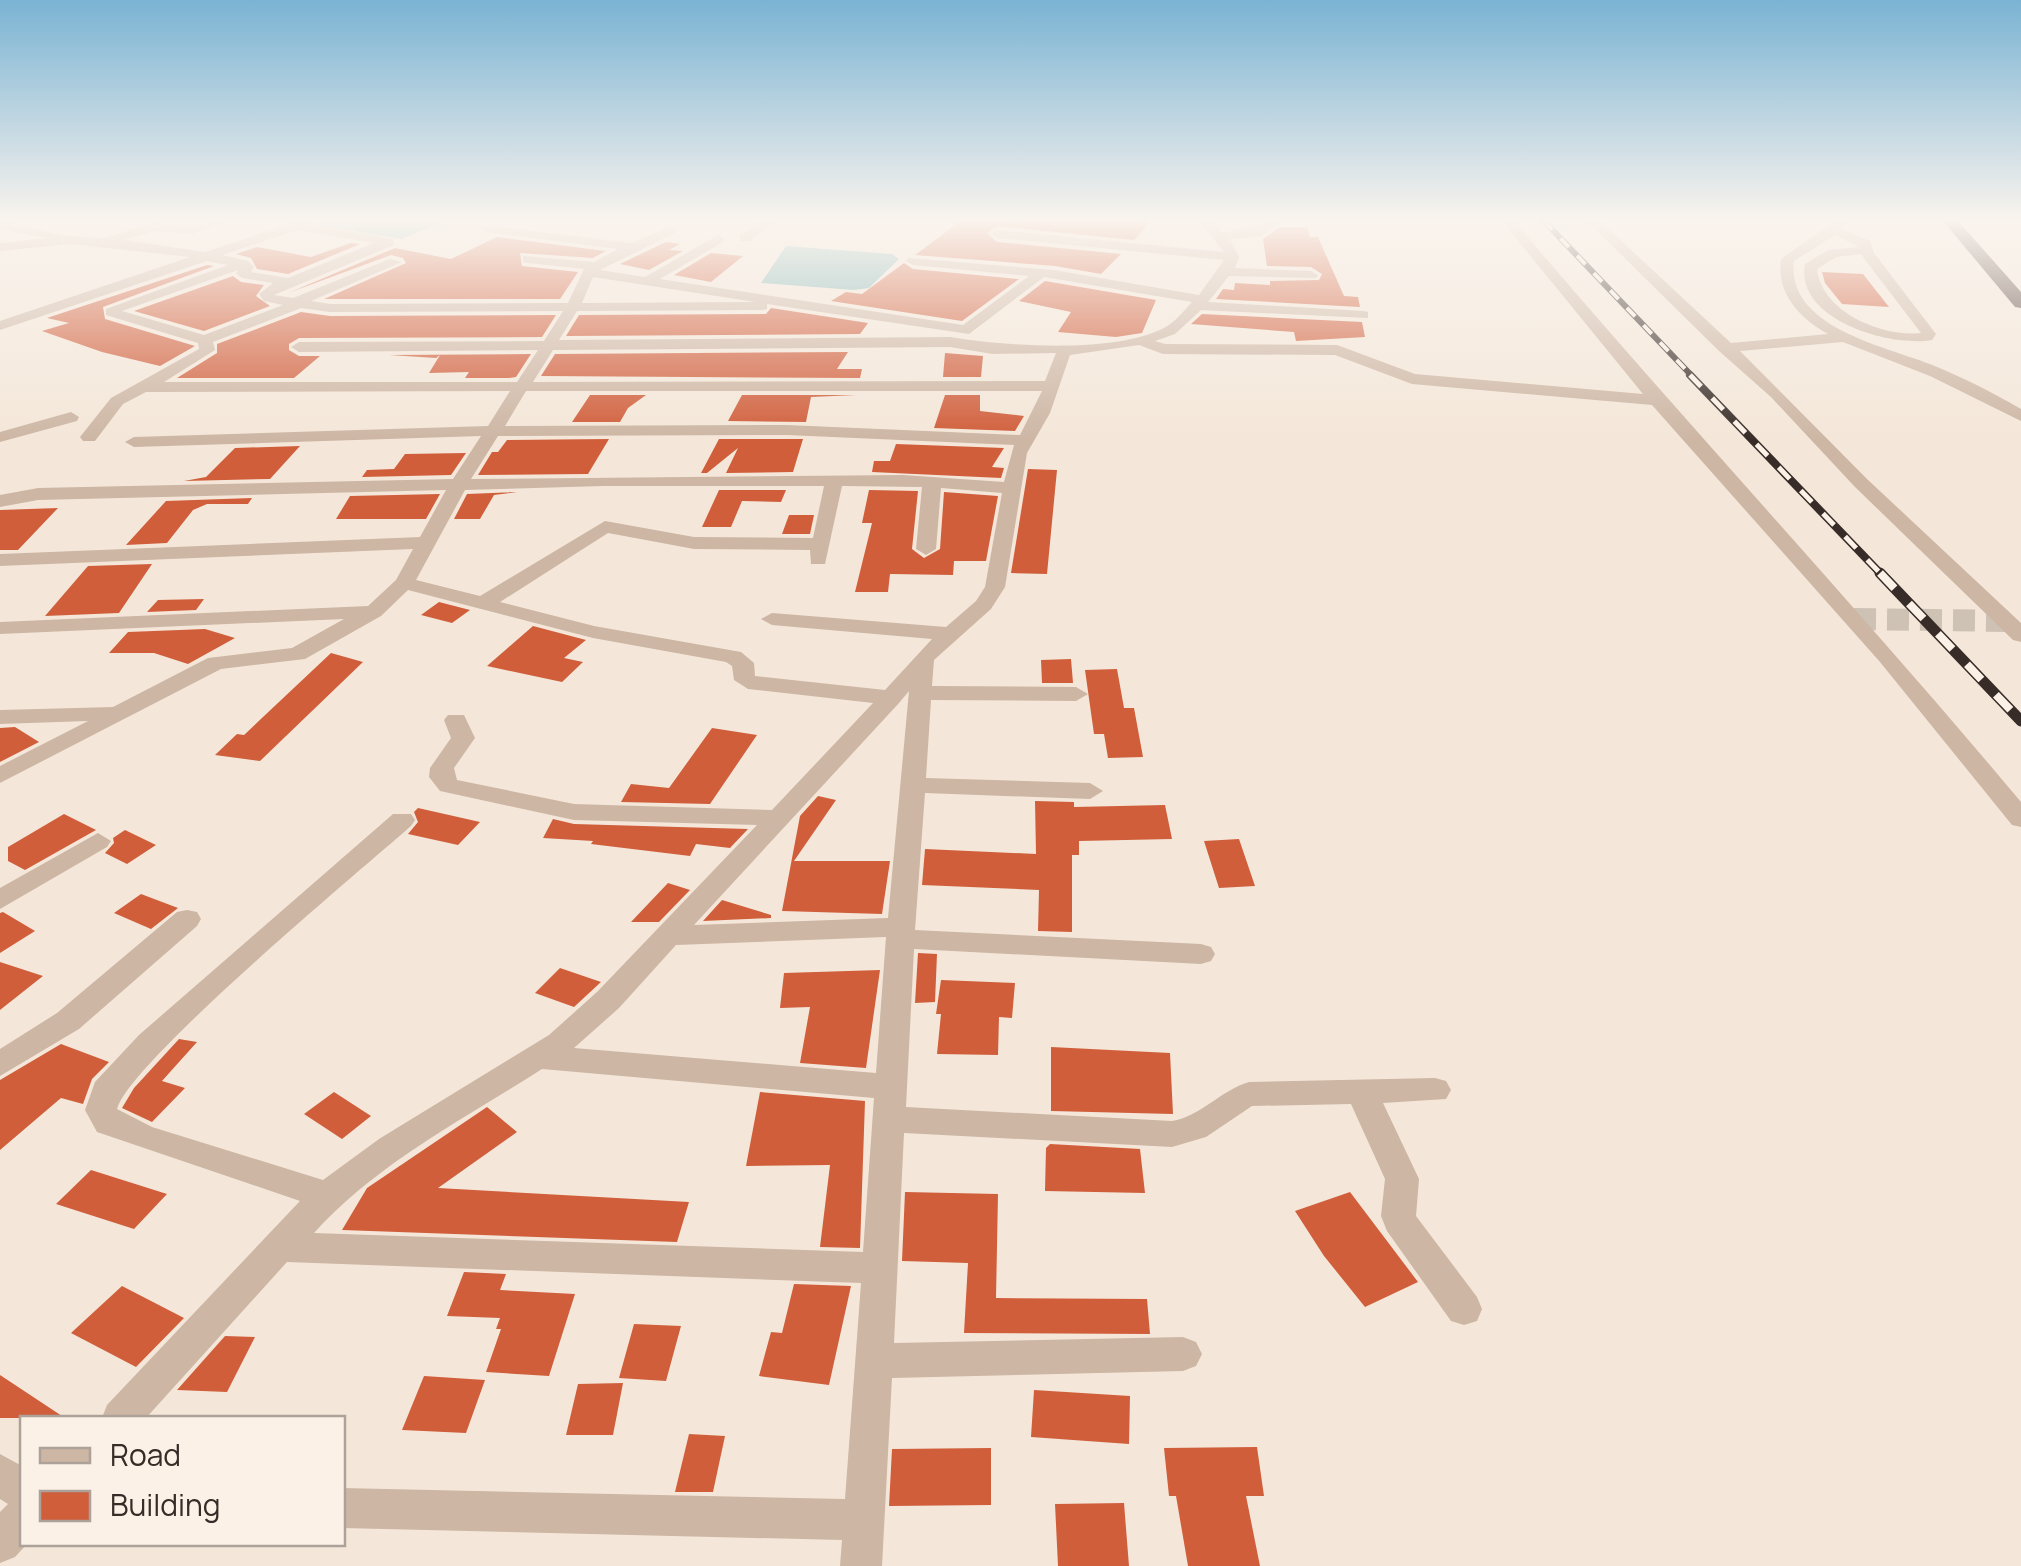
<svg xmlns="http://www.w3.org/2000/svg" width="2021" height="1566" font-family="Manrope,sans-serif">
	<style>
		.water { fill: #76b1b3 }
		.building { fill: #d05e3b }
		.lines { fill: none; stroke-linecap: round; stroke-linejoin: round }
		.minor-tunnel { stroke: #cec2b5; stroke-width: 22; stroke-dasharray: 22 11; stroke-linecap: butt }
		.minor { fill: #cdb6a4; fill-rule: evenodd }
		.highway { fill: #59453d; fill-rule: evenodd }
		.rail-far2-casing { stroke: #372c27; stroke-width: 6 }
		.rail-far1-casing { stroke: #372c27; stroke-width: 8 }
		.rail-casing { stroke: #372c27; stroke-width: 11 }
		.rail-far2 { stroke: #fbf1e6; stroke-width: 4; stroke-dasharray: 12; stroke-linecap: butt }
		.rail-far1 { stroke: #fbf1e6; stroke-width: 5; stroke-dasharray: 16; stroke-linecap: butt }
		.rail { stroke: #fbf1e6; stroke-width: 8; stroke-dasharray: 21; stroke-linecap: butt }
	</style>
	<rect width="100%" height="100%" fill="#f4e7d9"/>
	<path class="water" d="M326,221H447L401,239L317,225Z
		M786,246L892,254L899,259L869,288L854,290L761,283Z"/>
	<path class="building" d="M961,221H1151L1134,240L997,226L987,233L997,242L1121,254L1101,274L1055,266L915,255Z
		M1280,227H1307L1310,237H1318L1344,296L1358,297L1360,307L1216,299L1223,289L1234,290L1235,283L1270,285V281L1319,280L1322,274L1311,267L1267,266L1263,239Z
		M497,237L606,251L593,258L520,253L522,266L578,272L560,299H324L406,263L403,258L391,255L288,293L395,248L451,259Z
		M666,242L680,244L669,250L683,251L649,270L620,264Z
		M351,243L360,244L288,274L257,269L251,258L236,254L257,247L311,257Z
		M711,253L743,256L711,282L674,275Z
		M904,263L913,269L1019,279L962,321L831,301L846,292L862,294Z
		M207,265L214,266L103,307L105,319L195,346L160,366L102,352L42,331L69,323L47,318Z
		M1822,272L1863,274L1889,307L1842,304L1825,283Z
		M233,276L241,282L264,285L256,296L270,306L204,331L134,311Z
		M1045,281L1156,300L1142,333L1116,337L1058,332L1071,312L1019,301Z
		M771,308L868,323L860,334L566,336L579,315L766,314Z
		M301,312L330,316L556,315L542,337L299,338L289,344V350L299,356H320L294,378H177L217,353V344Z
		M1202,314L1362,322L1365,337L1296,341L1294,332L1191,324Z
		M848,352L837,369H862L860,378L541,376L555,354Z
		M945,353L983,356L981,377H943Z
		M531,354L516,377L509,378H465L469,372L429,373L440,355L436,358L389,355Z
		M590,395H646L628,408L620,422H572Z
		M742,395H856L811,397L806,422L728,421Z
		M945,395H980V411L1024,416L1015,431L934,428Z
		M609,439L588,474L478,475L492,452H498L507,440Z
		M719,439H803L793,472L726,473L738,448L707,473H701Z
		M896,444L1004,448L992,467L1004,468L1001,478L872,472L874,461H890Z
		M300,446L270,479L184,481L206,477L235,448Z
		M466,453L451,475L362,477L367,470L394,469L405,454Z
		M1028,469L1057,470L1047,574L1011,573Z
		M719,490H786L781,502L742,501L731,527H702Z
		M869,490L918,491L912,549L924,558L940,549L944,492L998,496L986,561H954L953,575L890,574L888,592H855L872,523H862Z
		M517,492L494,495L480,519H454L467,494Z
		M440,494L426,519H336L350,496Z
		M252,498L248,504H207L193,510L167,543L126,545L166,501Z
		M58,508L18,550H0V510Z
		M789,515H814L810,534H782Z
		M152,564L119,613L45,616L88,566Z
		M204,599L196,610L147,612L158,600Z
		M439,602L470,610L452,623L421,615Z
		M533,626L586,640L564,658L583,662L562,682L487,666Z
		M205,629L235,638L188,664L154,653H109L128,632Z
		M331,653L363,662L260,761L215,755L237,734L244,735Z
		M1071,659L1073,683H1042L1041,660Z
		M1117,669L1124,708H1134L1143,757L1108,758L1104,734H1094L1085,670Z
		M15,727L39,742L0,762V728Z
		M712,728L757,735L710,804L621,802L631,784L669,788Z
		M818,796L836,800L794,861H890L882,914L782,911L800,816Z
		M1035,801L1074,802V807L1165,805L1172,839L1079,841V855H1072V932L1038,931L1039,890L922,885L925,849L1036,854Z
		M418,808L480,822L458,845L408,834L418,822L414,812Z
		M64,814L96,830L25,870L8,861V847Z
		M553,819L574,824L748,829L730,848L696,844L690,856L591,844L593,841L543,838Z
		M125,830L156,845L127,864L105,853L114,843L113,838Z
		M1239,839L1255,886L1219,888L1204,841Z
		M668,883L690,890L659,922H631Z
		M141,894L178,908L151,929L114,913Z
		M722,900L771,915V918L703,921Z
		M3,912L35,931L0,953V913Z
		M918,953L937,954L935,1002L915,1003Z
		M0,962L43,976L0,1010Z
		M560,968L601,982L574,1007L535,993Z
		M880,970L866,1068L800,1063L810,1007L780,1008L784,973Z
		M941,980L1015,983L1012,1018L999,1017L998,1055L937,1054L941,1014H936Z
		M179,1039L197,1042L162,1081L185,1088L152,1122L122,1108L134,1088Z
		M61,1044L109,1062L92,1079L83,1104L61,1098L0,1150V1080Z
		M1051,1047L1170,1053L1173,1114L1051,1111Z
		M334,1092L371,1116L342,1139L304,1114Z
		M760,1092L865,1101L860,1248L820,1247L830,1165L746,1166Z
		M487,1107L517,1132L438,1188L689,1202L677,1242L342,1230L367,1188Z
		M1050,1144L1140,1149L1145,1193L1045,1191L1046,1148Z
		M91,1170L167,1194L134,1229L56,1204Z
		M905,1192L998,1194L996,1298L1147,1299L1150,1334L964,1333L968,1263L902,1261Z
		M1350,1192L1418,1282L1365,1307L1324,1256L1295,1211Z
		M464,1272L506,1274L500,1290L575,1294L549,1376L486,1372L501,1329H496L500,1318L447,1316Z
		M794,1284L851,1286L829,1385L759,1376L771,1332L782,1333Z
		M122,1286L184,1318L136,1367L71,1333Z
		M634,1324L681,1326L666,1381L619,1378Z
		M225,1336L255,1337L227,1392L177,1390Z
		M0,1375L65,1418H0Z
		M424,1376L485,1380L466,1433L402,1430Z
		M623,1383L613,1435H566L578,1384Z
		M1034,1390L1130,1396L1129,1444L1031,1437Z
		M689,1434L725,1436L713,1492H675Z
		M1257,1447L1264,1496H1246L1260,1566H1188L1176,1496H1169L1164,1448Z
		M991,1448V1505L889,1506L892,1449Z
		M1124,1503L1129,1566H1058L1055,1504Z"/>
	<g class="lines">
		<path class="minor-tunnel" d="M1854,619L2007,621"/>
		<path class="minor" d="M0,221L65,236L104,238L153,223L191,226L230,221L191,234L154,231L124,240L205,252L299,221H317L312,225L394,239V245L274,295L293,298L390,259L402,262L311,301L330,304L568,303L584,269L528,263L523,262V256L594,262L618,249L487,232L481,228L483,225L632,243L671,226L677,230L675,233L600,270L645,277L718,235L724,239L723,242L660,279L963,325L1029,276L913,265L906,261L908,258L1054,270L1199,295L1224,260L997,238L991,234L997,230L1224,252L1199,221H1212L1223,232C1244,230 1263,221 1281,221L1262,236L1230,239L1239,257L1235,268L1311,271L1318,275L1316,278L1229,276L1208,302L1363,311L1368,312V318L1201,310L1175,334L1155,341L1165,344L1337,345L1415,374L1643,394L1502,221H1514C1680,417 1856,605 2021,802V827L2012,825L1880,662L1652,405L1412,384L1335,355L1163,354L1139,345L1070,355L1050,413L1027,453L1005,587L991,609L934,660L932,686L1076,687L1088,694L1076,701L931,700L926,778L1090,783L1103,791L1090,799L925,793L915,930L1201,944L1211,947L1215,954L1211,961L1201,964L914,949L906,1107L1172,1121C1200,1117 1221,1090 1249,1082L1435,1078L1446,1081L1451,1090L1446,1099L1383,1103L1419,1179L1416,1216L1477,1297L1482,1309L1477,1321L1464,1325L1451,1321L1387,1231L1381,1216L1385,1179L1351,1104L1252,1106L1206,1137L1172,1147L904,1133L894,1343L1183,1337L1196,1342L1202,1354L1196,1366L1183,1371L892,1378L882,1566H840L842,1540L342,1528V1488L845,1499L861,1283L287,1262L146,1418H102L107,1405L300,1201L97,1132L85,1110L95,1082L139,1035L393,814H411L415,820L411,826C361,870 129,1063 117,1109L152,1127L323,1180L379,1139L549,1035L597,992L757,825L574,820L440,791L429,777L430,768L451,738L444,720L448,715H464L475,738L454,768L457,780L574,804L772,810L873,703L748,689L734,680L732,666L726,662L593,638L408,590L381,616L305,659L221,669L0,783V766L88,721L0,724V710L113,707L208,658L292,648L344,619L0,634V622L368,606L396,580L413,549L0,566V554L420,537L446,490L38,500L0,507V495L38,488L453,479L481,436L134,447L125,442L134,437L488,426L510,391L146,392L123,404L95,441H83L80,437L111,398L199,349L198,343L106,315V309L228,265L207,261L0,330V321L190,257L70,244L0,251V243L47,238L0,229ZM298,230L374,243L288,278L251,272L254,267L248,261L222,255ZM238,270L236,273L242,278L273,283L259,294L264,301L283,305L204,335L122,311ZM593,277L755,302L582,303ZM1044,277L1192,302C1184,311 1174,323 1164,328C1114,354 1004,346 950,337L559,340L577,311L762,310L767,309V304L969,334ZM301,308L330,312L563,311L544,341L299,342L291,347L299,352L538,350L517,382H164L215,350L213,342ZM950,347L993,354L1056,353L1045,381L533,382L553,350ZM526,391H1042L1020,435L787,425L505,426ZM787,435L1014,445L1004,482L903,475L471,479L498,436ZM604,486H824L813,538L694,537L605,521L480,596L416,580L465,490ZM842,486L922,487L916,549L926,555L936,549L941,488L1002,493L985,587L976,601L946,627L772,613L761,619L772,625L932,639L885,690L755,676L754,663L741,652L594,626L500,602L608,533L694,549L810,550L811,564H825ZM909,691L888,918L694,925L899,703ZM886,937L876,1073L574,1048L619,1008L676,945ZM542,1069L874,1098L863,1252L314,1233C376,1164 464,1119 542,1069Z
			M762,221H776L750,241H740V235Z
			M1587,221H1600L1731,343L1828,334C1800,318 1776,294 1781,259L1835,221H1847L1842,229L1870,241L1874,253L1936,334L1932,340C1890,348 1794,319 1805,264L1828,250L1859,247L1835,235L1794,261C1786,327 1884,346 1930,364C1962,377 1992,392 2021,409V421L1930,376L1843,342L1740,351L1867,479L2021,623V642L2013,640L1855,487L1771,397L1719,351ZM1862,254L1863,257L1921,333C1881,337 1822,312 1817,269L1836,257Z
			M71,412L79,417L77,421L0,442V432Z
			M98,833L111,841L107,847L0,909V888Z
			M187,910L197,912L201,919L197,926L79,1029L0,1076V1049L57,1013L177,912Z
			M0,1454L22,1466V1544H27L15,1557L0,1563V1512L8,1504L0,1499Z"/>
		<path class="highway" d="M1943,221H1958L2021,292V308L2015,307Z"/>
		<g class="rail-far2-casing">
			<path id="rail-far2" d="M1544,221L1693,377"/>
		</g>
		<g class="rail-far1-casing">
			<path id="rail-far1" d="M1690,375L1882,575"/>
		</g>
		<g class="rail-casing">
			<path id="rail" d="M1880,573L2021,721"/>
		</g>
		<use href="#rail-far2" class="rail-far2"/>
		<use href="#rail-far1" class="rail-far1"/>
		<use href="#rail" class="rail"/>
	</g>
	<linearGradient id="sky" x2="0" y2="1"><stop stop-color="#7ab3d3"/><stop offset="0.5" stop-color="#faf4ee"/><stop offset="1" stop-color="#faf4ee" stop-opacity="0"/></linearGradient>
	<rect width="2021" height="440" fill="url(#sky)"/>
	<rect x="20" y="1416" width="325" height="130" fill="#fbf1e6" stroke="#ada29a" stroke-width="2.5"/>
	<rect x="40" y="1448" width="50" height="15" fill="#cdb6a4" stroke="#ada29a" stroke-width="2.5"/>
	<text x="110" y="1466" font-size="30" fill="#372c27">Road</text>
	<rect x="40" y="1491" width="50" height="30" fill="#d05e3b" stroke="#ada29a" stroke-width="2.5"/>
	<text x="110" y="1516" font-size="30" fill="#372c27">Building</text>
</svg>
